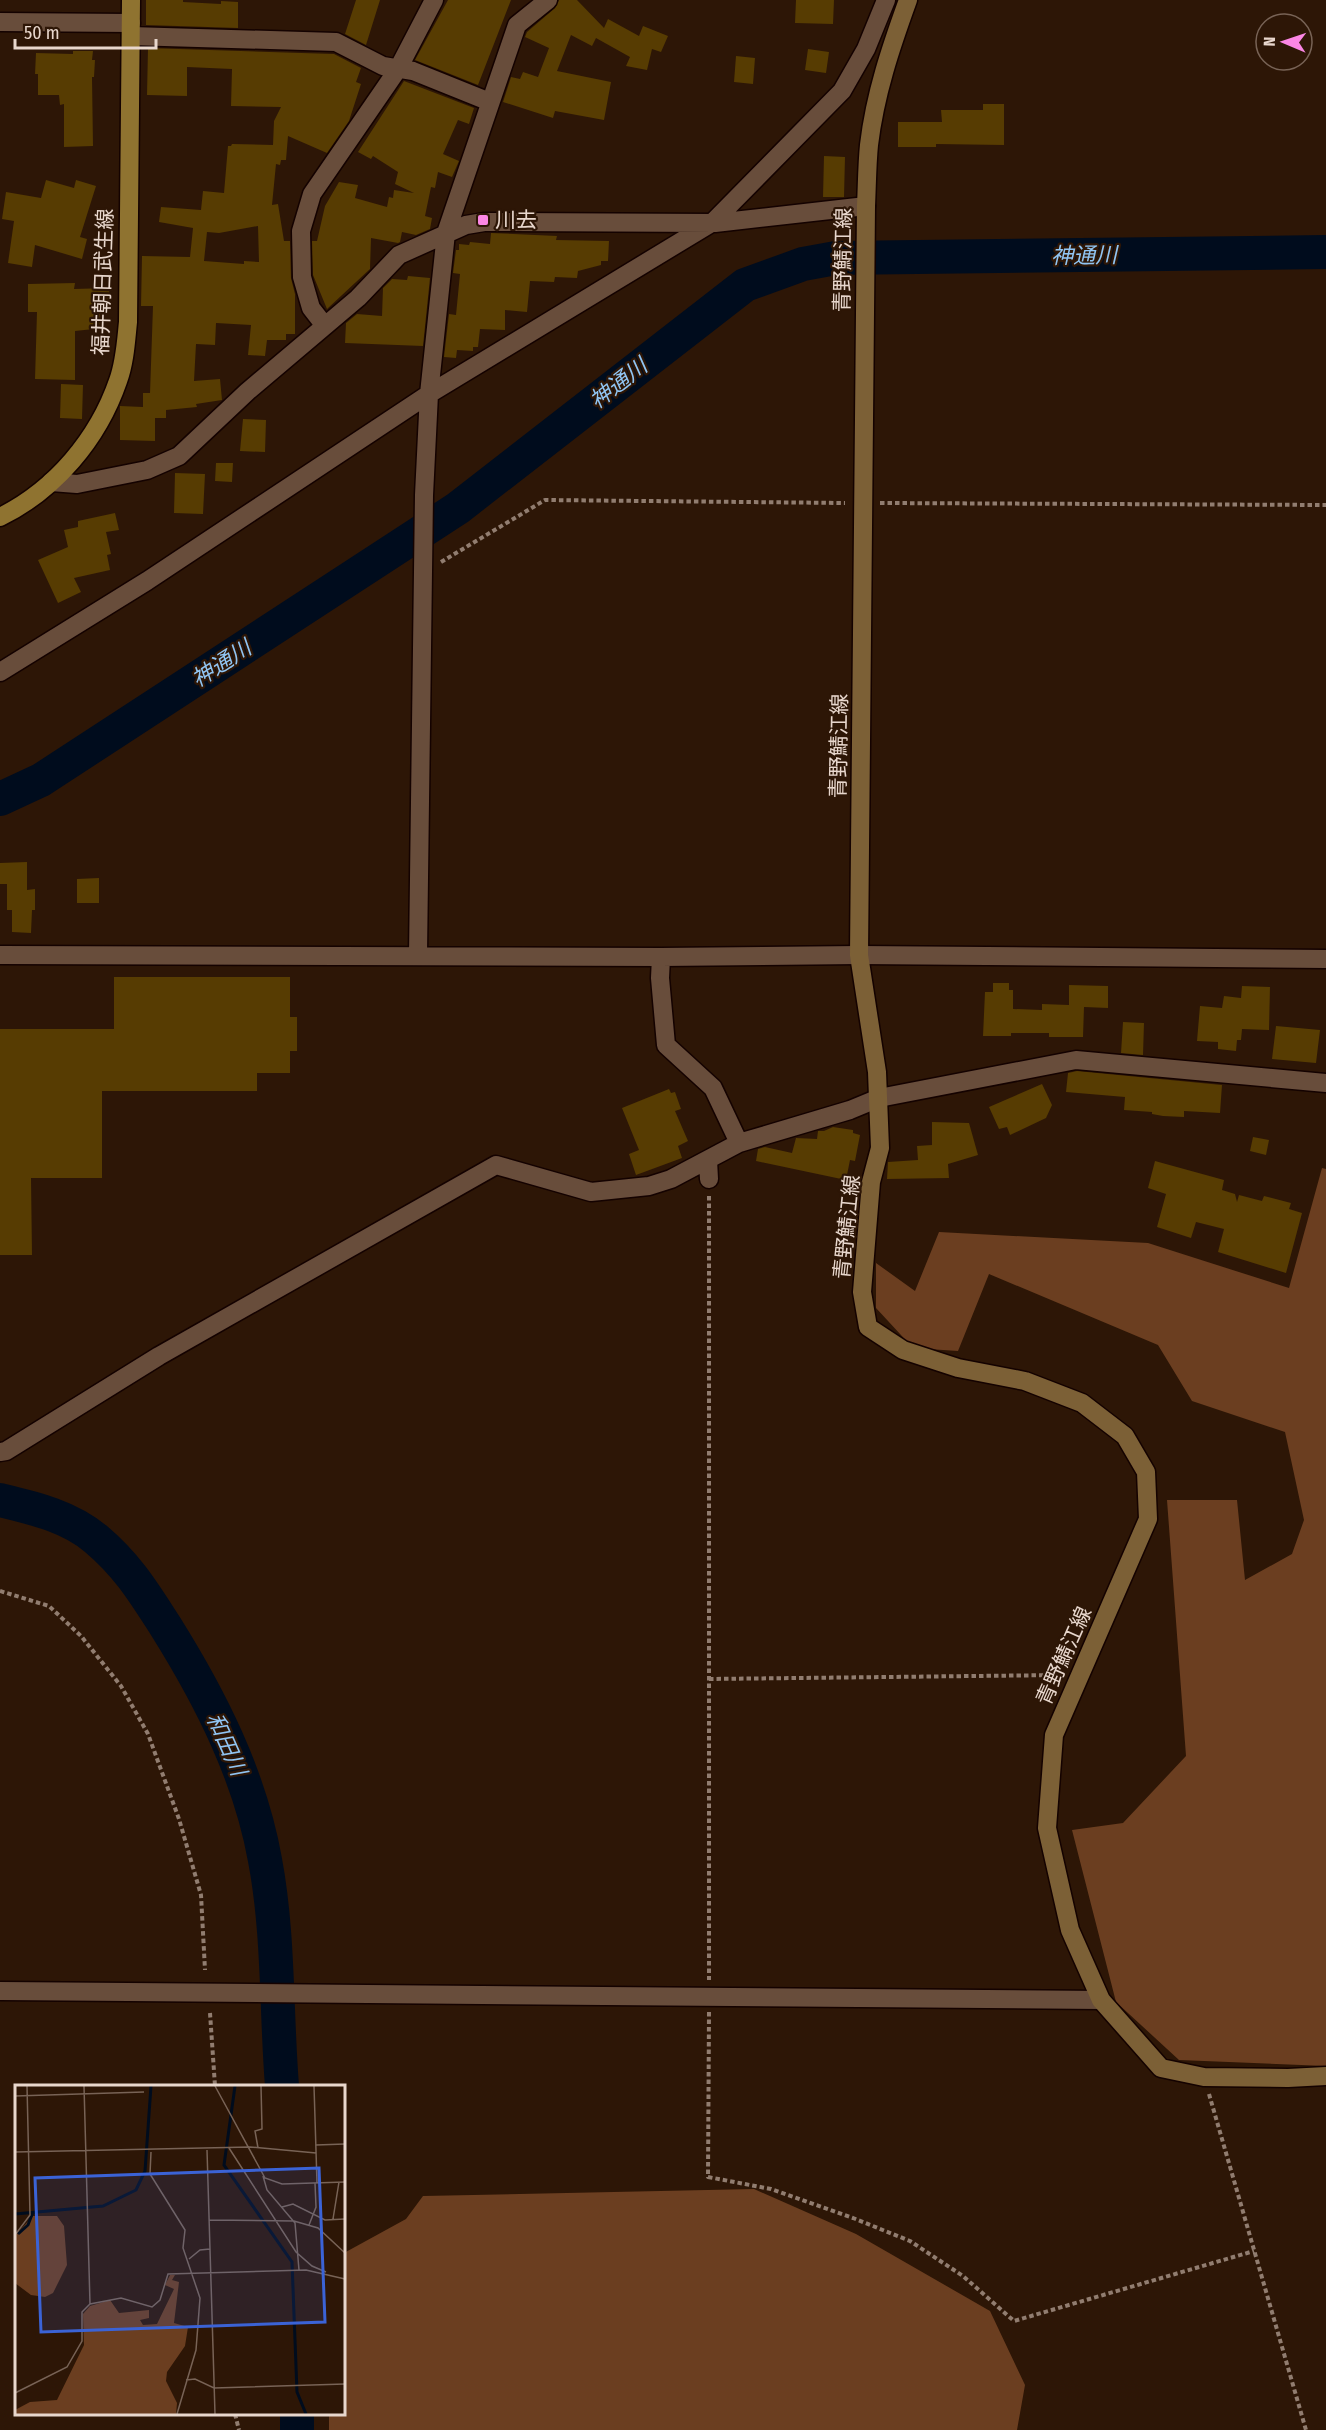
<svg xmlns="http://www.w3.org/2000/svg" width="1326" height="2430" font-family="'Fira Sans Condensed','Noto Sans JP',sans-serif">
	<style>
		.forest { fill: #6b3e20 }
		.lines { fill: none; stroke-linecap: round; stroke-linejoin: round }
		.river { stroke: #000c1d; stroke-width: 34 }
		.building { fill: #573c02; fill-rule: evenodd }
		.minor-casing { stroke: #140200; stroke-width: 21 }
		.tertiary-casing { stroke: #140200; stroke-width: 21 }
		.secondary-casing { stroke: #140200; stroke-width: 21 }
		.primary-casing { stroke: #140200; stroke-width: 21 }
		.path { stroke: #917d70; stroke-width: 4; stroke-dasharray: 4.5 3; stroke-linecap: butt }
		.minor { stroke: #684d3b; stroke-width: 18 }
		.tertiary { stroke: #684d3b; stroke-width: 18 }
		.secondary { stroke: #7c6036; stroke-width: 18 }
		.primary { stroke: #8f7330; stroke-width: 18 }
		.poi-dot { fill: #fb86e4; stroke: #2d1606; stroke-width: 2 }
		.labels { text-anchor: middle; stroke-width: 4.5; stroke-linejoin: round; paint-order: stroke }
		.poi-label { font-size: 21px; fill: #e8d7cd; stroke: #2d1606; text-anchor: start }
		.street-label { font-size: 21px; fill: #e8d7cd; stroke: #2d1606 }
		.water-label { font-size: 22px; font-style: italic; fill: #91c5f3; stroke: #2d1606 }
		.inset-river { fill: none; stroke: #000c1d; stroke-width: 3 }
		.inset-road { fill: none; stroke: #786356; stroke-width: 1.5 }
		.view { fill: #3b63d6; fill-opacity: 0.15; stroke: #3b63d6; stroke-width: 3 }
		.inset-edge { fill: none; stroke: #e8d7cd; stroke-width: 3 }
	</style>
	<rect width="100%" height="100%" fill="#2d1606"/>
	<path class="forest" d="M1322,1168L1326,1169V2066L1179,2060L1116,2002L1072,1830L1123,1823L1186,1756L1167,1500H1237L1245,1580L1292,1554L1304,1520L1285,1432L1192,1401L1158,1345L989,1274L958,1351L913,1348L876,1308V1263L915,1291L939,1232L1148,1243L1289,1288Z
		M754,2189L856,2234L990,2311L1025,2385L1017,2430H329V2414H344V2253L406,2219L423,2196Z"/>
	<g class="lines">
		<path class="river" d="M0,799L41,780L458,508L745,285L803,264L836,258L1326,252
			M0,1500C33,1508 69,1516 96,1539C128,1566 144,1593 166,1627C211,1699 250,1776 265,1860C279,1934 276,2011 282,2086
			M297,2414V2430"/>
	</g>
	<path class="building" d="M146,0H183V2L221,4V1L238,2V28L146,25Z
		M356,0H380L366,45L345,34Z
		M448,0H511L478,85L415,60Z
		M559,0H577L604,28L608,19L639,36L643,26L668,36L661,52L652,49L647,70L626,66L630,57L596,38L592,46L571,35L557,71L611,82L604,120L555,111L553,118L503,102L511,77L520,79L523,72L538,77L549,48L525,37L527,32L555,8Z
		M796,0H834L833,24L795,23Z
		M148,48L334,54L361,68L356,82L361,84L349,121L327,153L288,136L286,160H281L280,165L276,164L272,205L278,204L284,241H290L291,278L295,294V334H286V340H267L265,356L248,355L251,325L216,323L215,345L196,344L194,381L220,379L222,400L196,404L197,407L166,410V418H155V441L120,440V406L143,407V393H150L153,306H141L142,256L190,257L193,228L159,222L161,207L201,210L203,191L224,193L228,146H231L232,144L273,145L274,121L281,107L231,106L232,69L187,67V96L147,95ZM258,226L259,262L244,261V264L204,261L207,232L219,233Z
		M808,49L829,52L826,73L805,70Z
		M73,51H93L92,60H95L94,77H92L93,146L64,147V104L60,105L59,95H38V74H35L36,53L73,54Z
		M736,56L755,58L753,84L734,82Z
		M404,81L474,108L469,124L458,120L443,154L459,161L452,177L438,172L435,188L431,187L425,216L432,218L430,229L416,235L402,232L400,242L398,243L371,238L370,269L327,309L313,275L312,241H317L325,206L339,182L358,185L355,198L387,207L389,197L393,198L394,190L414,193L395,184L398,172L373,156L371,159L358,152Z
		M983,104H1004V145L936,144V147H898V122H942L941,110H983Z
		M824,156L845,157L844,197H823Z
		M46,180L74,188L76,180L96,186L80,237L87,239L82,259L35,245L32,267L8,263L14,221L2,219L6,192L41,198Z
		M491,233L557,236L556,240L609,241L608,261H601V265L578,271L577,278L555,277L554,282L530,281L527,312L505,310V330L480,329L478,347H473V351L457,350L456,358L444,357L449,314L456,315L460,274L453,273L456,250H459V244L469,245L470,242L490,244Z
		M408,276L430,278L423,346L345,343L346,323L357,314L382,316L383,288L392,279L407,280Z
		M75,283L74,289L109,288L110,306H107V313H103V328L75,331V380L35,379L37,312H28V284Z
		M61,384L83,385L82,419L60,418Z
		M243,419L266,420L265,452L240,451Z
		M216,463H233L232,482L215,481Z
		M175,473L205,474L203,514L174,513Z
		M115,513L119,530L106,532L111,554L107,555L110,570L74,578L81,592L58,603L38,560L68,547L64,530L78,527V521Z
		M27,862V890L35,889V910H32L31,933L12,932V910H7V884H0V863Z
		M99,878V903H77V879Z
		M114,977H290V1017H297V1051H290V1073H257V1091H102V1178H31L32,1255H0V1029H114Z
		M993,983H1009V990H1013V1009L1042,1010V1004L1069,1005V985L1108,986V1008L1084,1007L1083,1037H1049V1033H1011V1036H983L985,992H993Z
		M1242,986L1270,987L1269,1030L1242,1029L1241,1040H1237L1236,1051L1218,1049V1042L1197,1041L1200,1006L1222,1008L1224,996L1241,998Z
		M1123,1022L1144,1023L1143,1055L1121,1053Z
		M1276,1026L1320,1030L1316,1063L1272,1059Z
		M1077,1071L1222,1085L1220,1113L1184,1111V1117L1163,1116L1152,1114V1112L1124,1110L1125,1097L1066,1092L1068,1073Z
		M1042,1084L1052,1105L1046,1118L1010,1135L1007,1127L999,1129L989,1107Z
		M669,1089L671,1093L675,1092L681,1109L675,1111L688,1141L678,1146L682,1158L636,1175L629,1154L639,1150L622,1108Z
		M932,1122L969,1123L978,1155L948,1164L949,1178L887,1179L888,1162L918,1160L917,1146L932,1145Z
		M833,1127L853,1130V1133L860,1135L855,1161L850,1160L846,1180L756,1161L758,1149L765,1147L792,1153L796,1138L817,1139L818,1131H824Z
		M1253,1137L1269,1140L1266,1155L1250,1151Z
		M1155,1161L1224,1180L1222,1190L1235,1194L1237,1202L1239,1195L1262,1201L1264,1196L1291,1203L1289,1209L1302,1213L1286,1273L1218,1252L1224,1229L1196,1222L1191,1238L1157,1227L1166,1194L1148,1188Z"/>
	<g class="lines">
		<g class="minor-casing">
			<path id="minor" d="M0,22L131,23
				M131,36L336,42L383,66L413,71L490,102
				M325,326L311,308L302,277L301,231L312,194L398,69L434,0
				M51,482L77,484L147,470L179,456L248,391L358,298L399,255L466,225L484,222L715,223L866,206
				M0,672L147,581L429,394L713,222L842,91L866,49L886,0
				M0,955L661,957L859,955L1326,959
				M418,955L424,495L429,394L446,233L517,25L548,0
				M661,957L660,978L666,1045L713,1088L739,1143
				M708,1160L709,1179
				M0,1452L6,1451L159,1356L496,1165L591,1192L649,1186L671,1179L739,1143L850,1110L879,1098L1076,1060L1326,1083"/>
		</g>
		<g class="tertiary-casing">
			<path id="tertiary" d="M0,1991L1101,2000"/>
		</g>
		<g class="secondary-casing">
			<path id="secondary" d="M908,0C891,47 875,94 869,145C867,165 867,185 866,206L859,955L877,1072L880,1148L871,1182L862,1292L868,1327L903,1350L958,1368L1025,1381L1082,1403L1125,1436L1146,1472L1148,1519L1054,1735L1047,1828L1070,1930L1101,2000L1161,2068L1204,2077L1288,2078L1326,2076"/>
		</g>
		<g class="primary-casing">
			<path id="primary" d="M0,517C55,490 98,439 118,381C125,362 126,341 128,322L131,0"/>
		</g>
		<path class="path" d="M880,503L1326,505
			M441,562L545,500L845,503
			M709,1196V1980
			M0,1591L49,1606L81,1636L121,1686L148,1734L179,1819L201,1895L205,1970
			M709,1679L1063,1675
			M709,2012L708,2177L771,2189L853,2218L910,2241L963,2276L1014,2321L1254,2251
			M210,2013L215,2086
			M1209,2094L1306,2430
			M235,2414L239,2430"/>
		<use href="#minor" class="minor"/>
		<use href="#tertiary" class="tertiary"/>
		<use href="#secondary" class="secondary"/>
		<use href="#primary" class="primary"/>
	</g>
	<rect class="poi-dot" x="477" y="214" width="12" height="12" rx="3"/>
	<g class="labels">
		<g class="poi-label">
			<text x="495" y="227">川去</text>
		</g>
		<g class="street-label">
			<text transform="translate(843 260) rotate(-89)" y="7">青野鯖江線</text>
			<text transform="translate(103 282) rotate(-88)" y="7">福井朝日武生線</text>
			<text transform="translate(839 746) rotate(-89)" y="7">青野鯖江線</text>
			<text transform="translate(847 1227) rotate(-84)" y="7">青野鯖江線</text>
			<text transform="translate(1064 1656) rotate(-66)" y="7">青野鯖江線</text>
		</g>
		<g class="water-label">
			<text transform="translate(1084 255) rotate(-1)" y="8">神通川</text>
			<text transform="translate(618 383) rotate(-38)" y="8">神通川</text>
			<text transform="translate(221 663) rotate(-33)" y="8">神通川</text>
			<text transform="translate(227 1744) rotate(66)" y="8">和田川</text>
		</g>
	</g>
	<g transform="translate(15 2085)">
		<rect width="330" height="330" fill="#2d1606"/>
		<path d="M18,131H42L49,141L52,180L38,208L30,212L16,210L0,198V151ZM155,190H160L157,195L164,197L159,238L173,242L170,261L152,287L151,296L162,318L161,329H0V325L15,317L42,315L69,260L68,229L75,221L95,215L104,228L134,225V233L125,235L128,240L142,239L159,204L150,200Z" fill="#6b3e20"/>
		<path class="inset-river" d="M220,1L209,80L277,177L282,307L291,329M0,129L88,121L121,105L130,86L136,1M3,149L13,140L18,127"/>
		<path class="inset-road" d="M69,1L75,219M200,1L250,93L267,99L330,97M299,1L302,98M0,11L129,7M301,60L330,59M214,63L281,167L297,181L311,187M243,63L240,46L247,44L246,1M192,65L200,329M0,67L235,62L301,68M136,67L135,89L170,145L168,163L185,213L181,265L162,329M248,91L252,105L280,138L284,185M267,122L278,119L310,135L330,134M318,134L324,97M194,135L279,136L303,143L330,168M294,140L301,122L300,98M0,150L15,130L12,1M174,174L185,165L195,164M171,295L180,294L199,303L330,299M0,308L52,282L67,256V227L75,219L106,213L137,222L145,215L153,189L291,185L330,194"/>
		<path class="view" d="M304,83L310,237L26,247L20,93Z"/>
		<rect width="330" height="330" class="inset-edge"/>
	</g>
	<g transform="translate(1284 42) rotate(272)"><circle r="28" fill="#2d1606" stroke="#786356" stroke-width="1.5"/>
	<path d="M0-4.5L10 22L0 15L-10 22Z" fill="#fb86e4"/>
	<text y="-9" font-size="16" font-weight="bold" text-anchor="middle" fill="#e8d7cd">N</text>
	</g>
	<path d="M15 39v9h141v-9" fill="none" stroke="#e8d7cd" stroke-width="3"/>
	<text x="24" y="39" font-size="18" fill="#e8d7cd" stroke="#2d1606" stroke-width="4.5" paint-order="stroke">50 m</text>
</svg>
